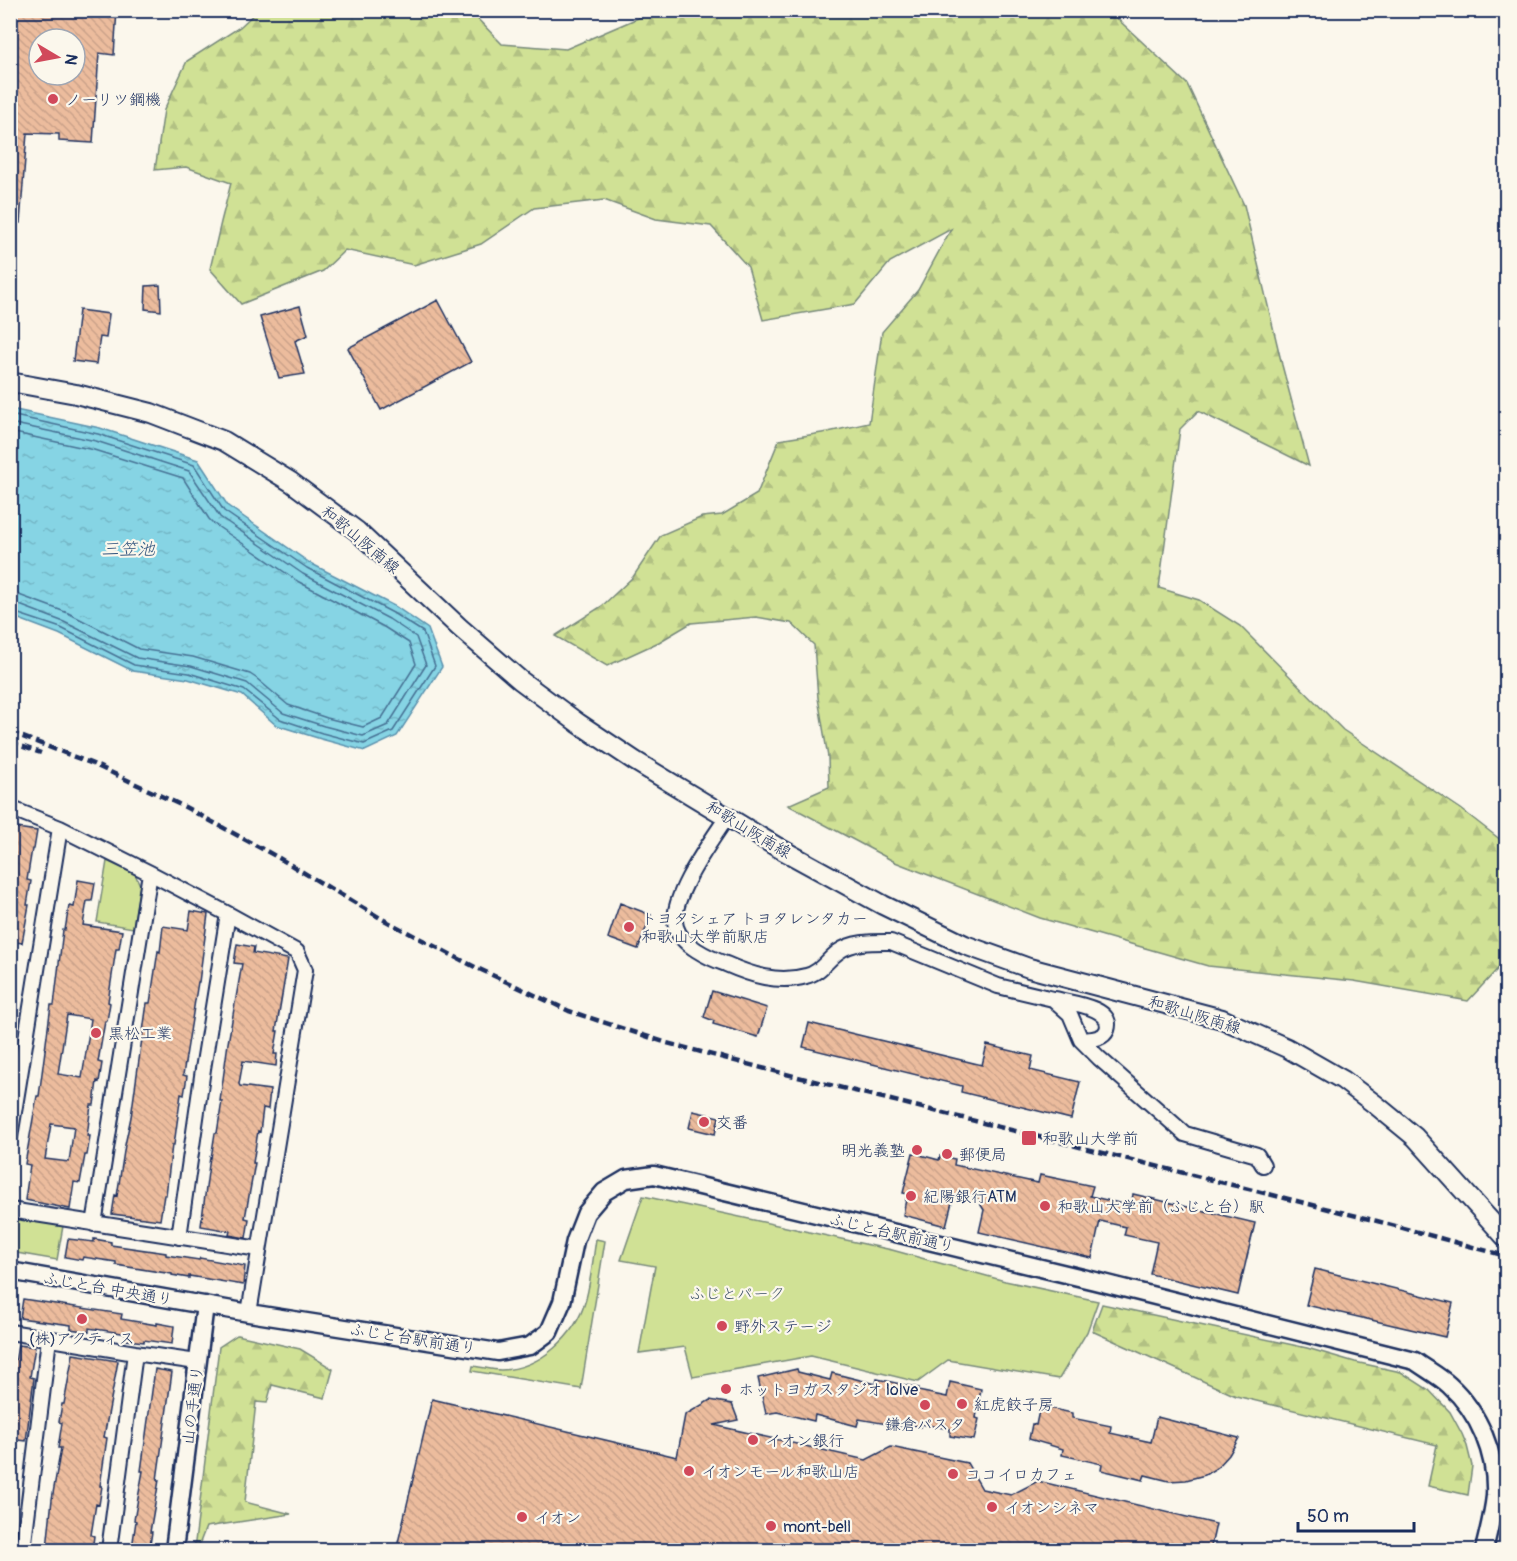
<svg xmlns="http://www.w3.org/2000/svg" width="1517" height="1561" font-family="Pangolin,'Klee One',sans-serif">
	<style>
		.green { fill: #d0e195; stroke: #76887a; stroke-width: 1.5 }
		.forest { fill: url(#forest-firs); stroke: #76887a; stroke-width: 1.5 }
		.water { fill: url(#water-ripples); stroke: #5b92ae; stroke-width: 1.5 }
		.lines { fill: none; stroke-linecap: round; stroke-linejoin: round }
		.shore { stroke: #467194; stroke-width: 1.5 }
		.building { fill: url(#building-back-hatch); stroke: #1b2f5e; stroke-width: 1.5; fill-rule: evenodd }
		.minor-casing { stroke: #1b2f5e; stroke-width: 18 }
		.tertiary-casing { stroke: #1b2f5e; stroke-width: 21 }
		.secondary-casing { stroke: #1b2f5e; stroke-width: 22 }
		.minor { stroke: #fbf7ec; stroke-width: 14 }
		.tertiary { stroke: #fbf7ec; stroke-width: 16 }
		.secondary { stroke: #fbf7ec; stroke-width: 18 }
		.rail { stroke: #1b2f5e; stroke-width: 4.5; stroke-dasharray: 9 4.5; stroke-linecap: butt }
		.poi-dot { fill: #d1495b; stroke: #fbf7ec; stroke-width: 2 }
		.labels { text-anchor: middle; stroke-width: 4.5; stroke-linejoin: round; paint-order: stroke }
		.poi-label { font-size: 16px; fill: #1b2f5e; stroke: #fbf7ec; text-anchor: start }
		.street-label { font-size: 16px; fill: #1b2f5e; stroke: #fbf7ec }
		.park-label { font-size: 16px; fill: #3f5369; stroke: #fbf7ec }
		.water-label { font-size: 18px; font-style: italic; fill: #365880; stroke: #fbf7ec }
	</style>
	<defs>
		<pattern id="forest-firs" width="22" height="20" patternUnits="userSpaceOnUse" patternTransform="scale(1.5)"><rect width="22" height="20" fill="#d0e195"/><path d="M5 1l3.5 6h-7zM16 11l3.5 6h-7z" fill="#b2c183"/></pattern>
		<pattern id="water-ripples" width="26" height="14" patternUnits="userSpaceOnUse" patternTransform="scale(1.5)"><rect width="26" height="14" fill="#86d4e4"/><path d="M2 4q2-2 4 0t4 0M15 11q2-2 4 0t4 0" fill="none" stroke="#73b6c6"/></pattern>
		<pattern id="building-back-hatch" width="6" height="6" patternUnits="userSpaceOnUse" patternTransform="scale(1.5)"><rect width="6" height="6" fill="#ecbc9d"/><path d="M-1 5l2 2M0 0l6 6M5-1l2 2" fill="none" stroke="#caa28a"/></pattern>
	</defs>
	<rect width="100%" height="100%" fill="#fbf7ec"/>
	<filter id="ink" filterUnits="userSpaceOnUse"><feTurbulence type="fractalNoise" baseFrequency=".0167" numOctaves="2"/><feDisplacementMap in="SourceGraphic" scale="12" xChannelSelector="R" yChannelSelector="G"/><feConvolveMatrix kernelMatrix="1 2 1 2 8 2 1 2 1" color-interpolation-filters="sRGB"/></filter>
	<g filter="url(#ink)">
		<path class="green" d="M107,861L135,874L140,885L133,928L97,922Z
			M643,1196L892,1250L1005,1281L1098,1301L1087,1332L1059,1379L948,1360L918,1382L811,1356L693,1377L685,1347L639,1353L655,1266L621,1260Z
			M10,1217L63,1226L57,1260L11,1252Z
			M596,1239L605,1241L581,1389L472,1371L473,1366C482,1367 492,1370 501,1370C540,1369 576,1336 586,1299C591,1280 593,1259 596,1239Z"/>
		<path class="forest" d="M257,11H470L502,44L566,49L638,18L650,11H1109L1187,84L1244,205L1282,365L1309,466L1198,411L1180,429L1159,588L1199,600L1240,626L1343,730L1461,809L1506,844V958L1505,961L1468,1001L1354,981L1208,966L1040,918L895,862L788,805L829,787L828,757L818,698L814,645L791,623L756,617L691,623L659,642L607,666L555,636L602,606L633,577L661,535L702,517L722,515L757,494L779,440L828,432L869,423L882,332L918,290L951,229L890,262L855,304L763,320L748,267L711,226L656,219L604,200L534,208L481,244L414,265L345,250L323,271L241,304L210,269L221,222L231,183L186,167L155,170L164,110L187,61L240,27Z
			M1102,1304L1307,1348L1355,1362L1401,1372L1429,1390L1450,1412L1462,1434L1467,1446L1472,1466L1468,1495L1428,1486L1437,1445L1236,1396L1092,1331Z
			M237,1335L300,1349L333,1369L325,1398L272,1385L267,1403L256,1402L245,1502L291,1514L206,1527L197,1550H194L219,1347Z"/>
		<path class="water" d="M11,409L100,428L198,460L228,506L310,563L396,607L428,629L442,667L397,736L365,751L321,739L276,725L242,695L188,679L133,671L59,634L11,616Z"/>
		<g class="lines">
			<path class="shore" d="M10,415L98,434L194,465L224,511L307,568L393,613L423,632L435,666L393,731L364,744L322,733L280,719L244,690L189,673L134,665L61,628L10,611
				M10,423L96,441L189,471L220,517L303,574L389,619L416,637L426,665L388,725L363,736L324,726L283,713L247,683L191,666L137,658L64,622L17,604L10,603
				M10,432L94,450L183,478L209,519L214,524L299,582L384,627L409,643L416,664L382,718L363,727L327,718L288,705L256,678L250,674L193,657L139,649L68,613L19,595L10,594"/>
		</g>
		<path class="building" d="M10,10H117L114,55L99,53L93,143L59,141V134L27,133L20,223H10ZM39,39H75V75H39Z
			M160,285L161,311L145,309L146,286Z
			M438,300L471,362L381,410L348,348Z
			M300,306L308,335L295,341L305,374L279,378L260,317Z
			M79,310L109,314L106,338L100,337L96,364L73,361Z
			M10,827L37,831L34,849H32L27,880L31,881L27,905H29L22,943L10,941Z
			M78,880L95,883L92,901H87L83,925L122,931L119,949H116L108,1002L110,1003L107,1021H105L98,1062L102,1063L99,1082L97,1081L94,1105H91L87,1136H90L87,1155H85L80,1183L74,1182L70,1209L25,1200L30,1165L25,1164L37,1096H39L51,1005H54L63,930H65L69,906L74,907ZM67,1015L91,1019L82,1078L58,1074ZM51,1124L74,1127L69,1162L45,1159Z
			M620,903L651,915L638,949L608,938Z
			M191,911L208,914L199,982H198L183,1075L187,1076L184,1095L181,1094L174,1145H172L166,1195H164L160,1220L112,1214L115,1195L117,1196L125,1145L131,1117L147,1003H150L158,951L160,952L163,926L188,930Z
			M237,944L254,947L253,953L288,959L276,1031H278L274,1054H277L276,1066L243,1061L239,1084L240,1086L270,1090L268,1109L263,1108L260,1132L258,1131L253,1163H255L245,1218L249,1219L246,1238L229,1235L230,1231L201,1226L210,1157L211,1158L215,1133H217L222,1101H220L228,1043L242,964L234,963Z
			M712,991L767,1008L758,1037L713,1024L714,1021L704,1017Z
			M809,1023L982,1065L987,1045L1033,1056L1030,1070L1080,1082L1071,1119L961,1092L962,1086L803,1047Z
			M693,1111L719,1117L715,1134L689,1128Z
			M913,1153L939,1160L940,1156L955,1159L954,1165L1038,1183L1040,1175L1093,1186L1090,1196L1131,1206L1133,1194L1255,1223L1238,1295L1150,1274L1157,1242L1124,1235L1126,1227L1100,1221L1092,1258L979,1232L984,1210L976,1197L964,1194L952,1202L946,1226L903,1215L907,1194L903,1193Z
			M68,1239L94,1242V1239L111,1242V1245L166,1253V1255L199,1260L200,1258L245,1266L243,1285L189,1276V1278L172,1275V1274L116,1265V1262L83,1257L82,1260L65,1257Z
			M1315,1269L1453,1303L1445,1337L1306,1305Z
			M23,1299L122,1314L121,1319L157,1325V1323L174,1326L172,1344L144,1340V1342L127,1340L128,1334L89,1328V1332L71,1329V1325L20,1318Z
			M18,1345L35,1347L30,1377L34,1378L26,1441L10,1439V1374L13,1375Z
			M73,1354L118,1361L104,1437L107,1438L100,1486H102L99,1505L96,1504L91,1535L94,1536L92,1551H58L47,1549L52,1499L61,1448H58L62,1423L59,1422L62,1404H64Z
			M155,1369L172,1372L157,1480H159L150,1532H152L149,1551H147L132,1548L136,1521L134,1520L143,1471H141Z
			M797,1369L798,1372L830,1380L832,1373L876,1384L877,1379L919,1388L918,1391L947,1397L950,1382L981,1389L976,1418L979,1419L974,1440L950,1436V1429L921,1424L920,1427L911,1424L910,1428L859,1419L857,1426L815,1415L814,1421L777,1412L766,1414L758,1378Z
			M432,1399L677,1457L685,1415L710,1400L732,1404L738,1420L714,1425L866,1460L891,1447L967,1463L982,1489L1011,1495L1038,1481L1216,1524L1210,1551H396Z
			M1040,1406L1072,1413V1418L1111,1426L1110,1433L1151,1442L1157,1417L1239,1438L1229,1455L1218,1467L1205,1475L1186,1480L1169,1481L1145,1475L1143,1480L1101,1470L1102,1464L1062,1455L1063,1449L1029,1439L1032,1424L1036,1425Z"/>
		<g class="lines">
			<g class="minor-casing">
				<path id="minor" d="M10,808L60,828L150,873L228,914L297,952L305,970L249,1313
					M727,817C712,840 668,899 676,927C681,945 709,958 726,964C751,975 778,984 806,976C820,973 827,960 838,952C853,941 874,942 891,942L998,986L1053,999L1070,1014L1081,1040L1099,1058L1185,1134L1257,1155L1263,1165
					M1055,999C1069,1003 1115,1007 1107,1030C1103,1040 1090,1039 1081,1040
					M10,1137L60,828
					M10,1210L259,1249
					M94,1224L150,873
					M179,1237L203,1069L228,914
					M10,1332L135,1353L197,1362
					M23,1550L49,1339
					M109,1550L135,1353"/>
			</g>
			<g class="tertiary-casing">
				<path id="tertiary" d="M10,1271L249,1313L498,1352L530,1346L549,1332L562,1302L575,1241L586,1213L604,1192L626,1179L654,1175L1095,1281L1415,1361C1426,1369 1439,1376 1449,1385C1479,1412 1497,1455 1495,1496C1493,1515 1488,1533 1484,1550
					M174,1550L205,1305"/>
			</g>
			<g class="secondary-casing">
				<path id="secondary" d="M10,382L76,394L151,413L224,441L291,482L357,531L459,627L520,680L578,723L635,761L777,847L883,905L965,945L1029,968L1222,1019L1287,1048L1343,1080L1376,1105L1415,1137L1506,1238"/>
			</g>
			<use href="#minor" class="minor"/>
			<use href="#tertiary" class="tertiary"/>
			<use href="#secondary" class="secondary"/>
			<path class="rail" d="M10,732L93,764L185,807L279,858L382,919L475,967L569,1011L667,1043L766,1069L1377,1221L1506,1256
				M10,742L41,753"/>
		</g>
	</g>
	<g class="poi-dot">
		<circle cx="53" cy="99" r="6"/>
		<circle cx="629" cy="927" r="6"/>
		<circle cx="96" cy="1033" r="6"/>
		<circle cx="704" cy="1122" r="6"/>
		<rect x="1021" y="1130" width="16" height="16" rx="3"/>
		<circle cx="917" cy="1150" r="6"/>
		<circle cx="947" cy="1154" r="6"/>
		<circle cx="911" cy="1196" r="6"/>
		<circle cx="1045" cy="1206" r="6"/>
		<circle cx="82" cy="1319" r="6"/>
		<circle cx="722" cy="1326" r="6"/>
		<circle cx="726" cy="1389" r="6"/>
		<circle cx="962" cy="1404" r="6"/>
		<circle cx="925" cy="1405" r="6"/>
		<circle cx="753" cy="1440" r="6"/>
		<circle cx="689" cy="1471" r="6"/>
		<circle cx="953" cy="1474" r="6"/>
		<circle cx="992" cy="1507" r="6"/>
		<circle cx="522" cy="1517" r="6"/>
		<circle cx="771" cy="1526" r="6"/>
	</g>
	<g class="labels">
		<g class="poi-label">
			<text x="65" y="105">ノーリツ鋼機</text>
			<text x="641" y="924">トヨタシェア トヨタレンタカー<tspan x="641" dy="18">和歌山大学前駅店</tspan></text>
			<text x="108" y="1039">黒松工業</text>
			<text x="716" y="1128">交番</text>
			<text x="1042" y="1144">和歌山大学前</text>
			<text x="905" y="1156" text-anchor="end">明光義塾</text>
			<text x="959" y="1160">郵便局</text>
			<text x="923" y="1202">紀陽銀行ATM</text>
			<text x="1057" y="1212">和歌山大学前（ふじと台）駅</text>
			<text x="734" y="1332">野外ステージ</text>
			<text x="82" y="1344" text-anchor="middle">(株)アクティス</text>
			<text x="738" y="1395">ホットヨガスタジオ loIve</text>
			<text x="974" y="1410">紅虎餃子房</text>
			<text x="925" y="1430" text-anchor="middle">鎌倉パスタ</text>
			<text x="765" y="1446">イオン銀行</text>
			<text x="701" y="1477">イオンモール和歌山店</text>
			<text x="965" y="1480">ココイロカフェ</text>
			<text x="1004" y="1513">イオンシネマ</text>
			<text x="534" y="1523">イオン</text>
			<text x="783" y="1532">mont-bell</text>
		</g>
		<g class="street-label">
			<text transform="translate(361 539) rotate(40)" y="6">和歌山阪南線</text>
			<text transform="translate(749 829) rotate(31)" y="6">和歌山阪南線</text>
			<text transform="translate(1195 1014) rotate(17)" y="6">和歌山阪南線</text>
			<text transform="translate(892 1232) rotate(13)" y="6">ふじと台駅前通り</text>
			<text transform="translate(108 1288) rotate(10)" y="6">ふじと台 中央通り</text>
			<text transform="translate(413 1338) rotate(9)" y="6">ふじと台駅前通り</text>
			<text transform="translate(192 1405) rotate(-83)" y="6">山の手通り</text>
		</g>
		<g class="park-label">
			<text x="737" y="1299">ふじとパーク</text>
		</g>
		<g class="water-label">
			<text x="128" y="555">三笠池</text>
		</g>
	</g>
	<rect width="1517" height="1561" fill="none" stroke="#fbf7ec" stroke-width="36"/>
	<rect x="18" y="18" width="1481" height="1525" fill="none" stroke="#1b2f5e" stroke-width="2" filter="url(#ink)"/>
	<g transform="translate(57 57) rotate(100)"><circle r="28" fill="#fbf7ec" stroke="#a1a7b3" stroke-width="1.5"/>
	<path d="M0-4.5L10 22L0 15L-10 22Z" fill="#d1495b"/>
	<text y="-9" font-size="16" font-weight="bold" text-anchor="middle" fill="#1b2f5e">N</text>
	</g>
	<path d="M1298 1522v9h116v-9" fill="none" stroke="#1b2f5e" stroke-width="3"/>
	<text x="1307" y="1522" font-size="18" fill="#1b2f5e" stroke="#fbf7ec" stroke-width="4.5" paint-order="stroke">50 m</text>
</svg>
